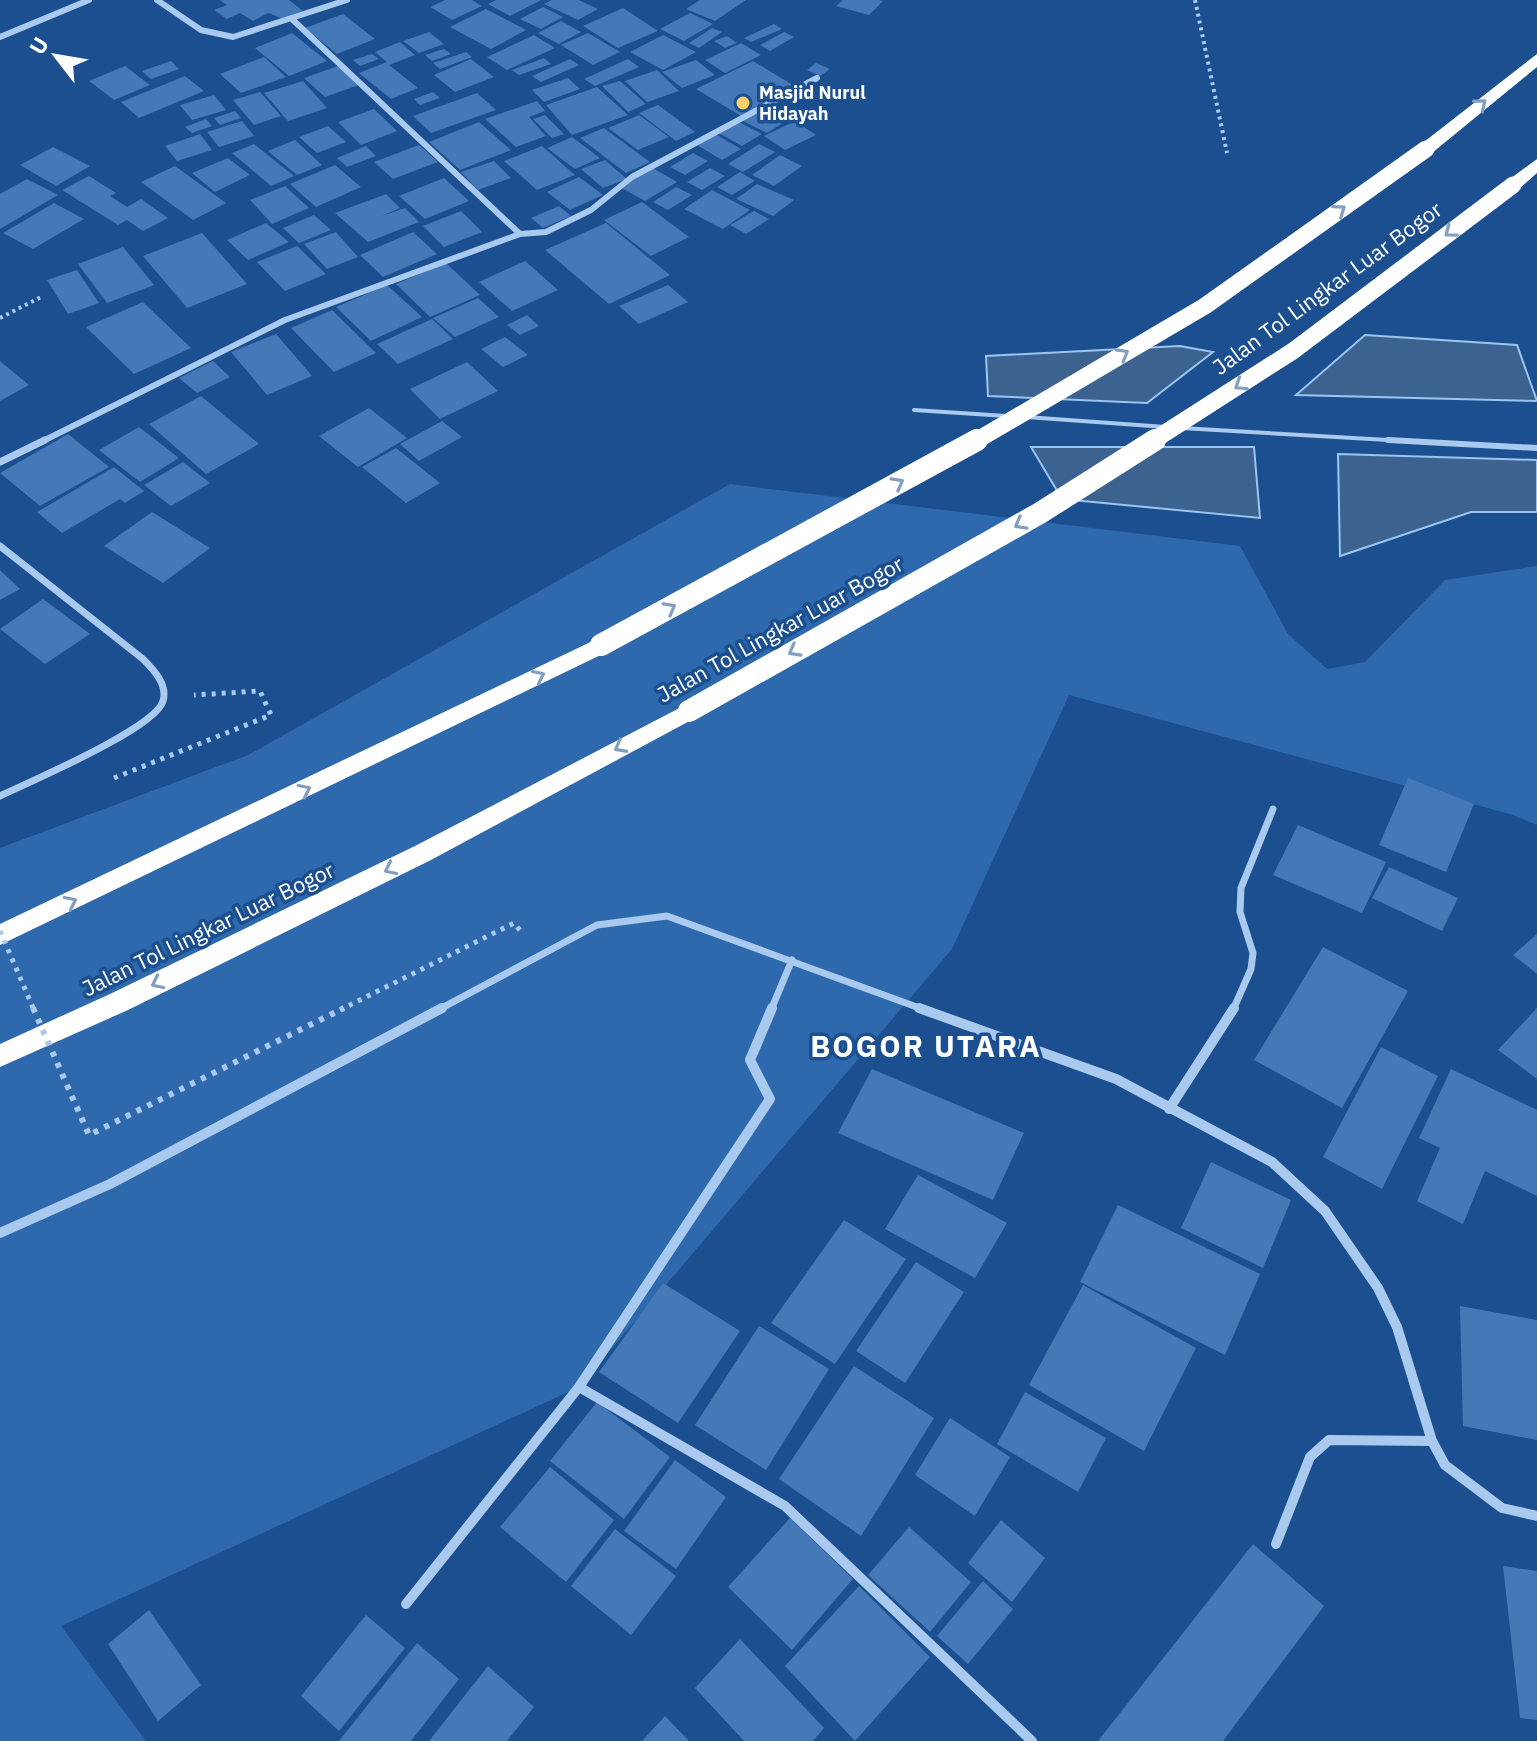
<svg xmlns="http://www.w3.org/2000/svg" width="1537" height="1741" font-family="'IBM Plex Sans',sans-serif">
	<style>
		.green { fill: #2e69ad }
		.water { fill: #3c6290; stroke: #9cc4f0; stroke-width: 2 }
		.building { fill: #4478b7 }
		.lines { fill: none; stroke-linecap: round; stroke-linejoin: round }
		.path-far1 { stroke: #a9c9ee; stroke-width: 4; stroke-dasharray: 3 4; stroke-linecap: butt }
		.path { stroke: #a9c9ee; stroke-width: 5; stroke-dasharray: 4 6; stroke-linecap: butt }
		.service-far1 { stroke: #a9c9ee; stroke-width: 4 }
		.service { stroke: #a9c9ee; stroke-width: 6 }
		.minor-far2 { stroke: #a9c9ee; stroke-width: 6 }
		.minor-far1 { stroke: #a9c9ee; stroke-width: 7 }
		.minor { stroke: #a9c9ee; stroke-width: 10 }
		.motorway { fill: #fff; fill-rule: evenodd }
		.path-bridge-far1 { stroke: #a9c9ee; stroke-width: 5; stroke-dasharray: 4 6; stroke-linecap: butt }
		.path-bridge { stroke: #a9c9ee; stroke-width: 6; stroke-dasharray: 5 7; stroke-linecap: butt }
		.motorway-bridge-far1 { stroke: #fff; stroke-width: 17 }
		.motorway-bridge { stroke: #fff; stroke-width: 22 }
		.oneway { stroke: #829ec1 }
		.poi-dot { fill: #ffd166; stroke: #1b4f8f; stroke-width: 3 }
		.labels { text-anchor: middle; stroke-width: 7; stroke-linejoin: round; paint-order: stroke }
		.far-poi-label { font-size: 18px; font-weight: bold; fill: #fff; stroke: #1b4f8f; text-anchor: start }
		.street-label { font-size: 22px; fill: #fff; stroke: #1b4f8f }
		.district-label { font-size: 30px; font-weight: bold; letter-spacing: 2px; fill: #fff; stroke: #1b4f8f }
	</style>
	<rect width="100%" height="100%" fill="#1b4f8f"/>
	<path class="green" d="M730,484L1240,546L1288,634L1327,669L1365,662L1445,580L1537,566V825L1510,814L1069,695L952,949L579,1387L61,1626L146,1741H0V848L248,755Z"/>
	<path class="water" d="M1365,335L1517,345L1537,401L1296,395Z
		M1180,346L1213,352L1147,403L988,396L986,356Z
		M1031,447H1254L1260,518L1062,499Z
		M1338,454L1537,460V512H1471L1340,556Z"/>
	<path class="building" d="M220,0H289L303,11L281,18L268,13L253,21L240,13L227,19L214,10L227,5Z
		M445,0H472L482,6L452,20L430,7Z
		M496,0H541L510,16L488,4Z
		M552,0H579L598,9L578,20L544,4Z
		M700,0H746L715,21L686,9Z
		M843,0H879L883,1L869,15L836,6Z
		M543,7L563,17L541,29L520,19Z
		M623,8L658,31L618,48L583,26Z
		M486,9L526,30L491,49L450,27Z
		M690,13L713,24L684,41L660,29Z
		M343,14L375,39L337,54L305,28Z
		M561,21L581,32L559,44L538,33Z
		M774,24L782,29L751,42L744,38Z
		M712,28L722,32L699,48L689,43Z
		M429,32L444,44L419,53L403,41Z
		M784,32L794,37L770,51L760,45Z
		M292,33L327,61L289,76L255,48Z
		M588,33L620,52L593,65L561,45Z
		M534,35L555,48L507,70L487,57Z
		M663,35L696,52L663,70L630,52Z
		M727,36L737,43L725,48L714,41Z
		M400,42L415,55L389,65L418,88L391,99L359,73L387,62L375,52Z
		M741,43L761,55L725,73L705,60Z
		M444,49L451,54L432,61L425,55Z
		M466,52L472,57L440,69L433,63Z
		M372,54L379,59L360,66L353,60Z
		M264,57L286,77L241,93L220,74Z
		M544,58L551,64L519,75L512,70Z
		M471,59L494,77L455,92L434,75Z
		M570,59L579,65L541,82L532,76Z
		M628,59L639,67L595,86L584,79Z
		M696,60L715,75L682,88L662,72Z
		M171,61L179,69L151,79L142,71Z
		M753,61L798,88L741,116L696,89Z
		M816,63L830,69L820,76L807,70Z
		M125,66L150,85L114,100L89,81Z
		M338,66L359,85L325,97L304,78Z
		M657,70L679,91L647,102L625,81Z
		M185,76L204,91L139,118L121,102Z
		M568,78L580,89L544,102L532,90Z
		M303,81L327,108L288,121L264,93Z
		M620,81L646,104L628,112L602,86Z
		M597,87L628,115L572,135L546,105Z
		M260,92L281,116L254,125L233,100Z
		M433,92L440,98L420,105L414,99Z
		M477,93L496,110L431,133L413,116Z
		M214,95L226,110L192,120L180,105Z
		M537,101L545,111L529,117L546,136L516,147L485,119Z
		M658,105L695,132L676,141L639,113Z
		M761,108L786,121L767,133L741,120Z
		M374,109L397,131L361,145L338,122Z
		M235,111L241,118L220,125L214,118Z
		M545,115L564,134L552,138L533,119Z
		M639,115L669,137L638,150L608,128Z
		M206,119L212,126L192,133L185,127Z
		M242,121L254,136L219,147L207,132Z
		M737,121L762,134L742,146L717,132Z
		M795,121L816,135L785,150L764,136Z
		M479,122L511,150L460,170L429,142Z
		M328,126L346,142L317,153L299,137Z
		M604,128L650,162L626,173L580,138Z
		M200,134L212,150L177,161L165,146Z
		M715,134L741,149L722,160L697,145Z
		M572,137L600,158L575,169L547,148Z
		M295,140L322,165L297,175L268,151Z
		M254,144L294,176L271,186L232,153Z
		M759,144L775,152L743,172L728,164Z
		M419,145L438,162L393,179L374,162Z
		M366,146L376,156L347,167L337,158Z
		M542,146L575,175L537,190L504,161Z
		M53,147L90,166L56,186L20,165Z
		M693,153L708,161L685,175L670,167Z
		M780,155L802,166L774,186L752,175Z
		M228,158L250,175L215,192L192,173Z
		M605,160L627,179L603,188L581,169Z
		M494,161L511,178L478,190L461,172Z
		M335,165L361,187L316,207L290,184Z
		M175,166L226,203L193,220L141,182Z
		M653,168L677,182L645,201L620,187Z
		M710,168L725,176L702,190L687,182Z
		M740,172L755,181L732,195L717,187Z
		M89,176L116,193L110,196L127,207L141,199L168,218L143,231L127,220L118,225L62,190Z
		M579,177L603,195L570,210L547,192Z
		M444,178L469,201L425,219L399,196Z
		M27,179L58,195L0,229V194Z
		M757,184L794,200L773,216L736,199Z
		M285,186L309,208L272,224L250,200Z
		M676,187L692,195L668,210L653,202Z
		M712,190L750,210L723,229L684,209Z
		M386,194L400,208L382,216L405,208L419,222L368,242L335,213Z
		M642,202L689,237L651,256L604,220Z
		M54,203L84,219L33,249L3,233Z
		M559,206L571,216L543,228L531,218Z
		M461,211L482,232L444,247L423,226Z
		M754,211L769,219L746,234L730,225Z
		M314,215L331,230L299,243L283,228Z
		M266,223L289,242L248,260L227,240Z
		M606,223L670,275L609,304L545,250Z
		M336,232L358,257L327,269L304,244Z
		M413,232L437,254L383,277L360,255Z
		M202,233L247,284L187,308L143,256Z
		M297,246L326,274L285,291L257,262Z
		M123,247L154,285L107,303L78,264Z
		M525,261L558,290L512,311L479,282Z
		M446,263L480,295L430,317L396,284Z
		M77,270L99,303L68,314L47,280Z
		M387,285L422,317L371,341L336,307Z
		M668,285L688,302L639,324L619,306Z
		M478,298L499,317L455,337L433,318Z
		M143,302L191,348L134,374L86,327Z
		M332,310L376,353L334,372L291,328Z
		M527,315L539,326L520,335L507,325Z
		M432,319L453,339L398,364L377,344Z
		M276,334L312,376L267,395L231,352Z
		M505,337L528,355L503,367L481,349Z
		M0,361L29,385L0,401Z
		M213,361L230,377L197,393L179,378Z
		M467,362L498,391L440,419L410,389Z
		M201,396L259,444L206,474L149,424Z
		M369,408L407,438L358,467L319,436Z
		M442,421L462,437L419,461L400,444Z
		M139,427L179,458L140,482L99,450Z
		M68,434L109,467L40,506L0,473Z
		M396,448L440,483L406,503L362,467Z
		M183,462L210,483L171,506L144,485Z
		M114,467L144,491L125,503L120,499L62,533L37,512Z
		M152,512L210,548L163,583L104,546Z
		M0,570L20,589L0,600Z
		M43,599L90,634L45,664L0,629Z
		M1408,778L1474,804L1446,872L1379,845Z
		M1298,825L1386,862L1362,913L1273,875Z
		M1389,867L1458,898L1442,931L1372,898Z
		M1537,934V974L1513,955Z
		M1323,947L1408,991L1342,1108L1254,1060Z
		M1537,1008V1079L1498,1050Z
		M1381,1047L1438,1076L1382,1189L1323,1157Z
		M872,1069L1024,1133L993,1200L838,1133Z
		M1451,1069L1537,1110V1196L1485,1171L1463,1224L1417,1201L1440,1148L1419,1138Z
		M1211,1162L1291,1200L1263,1268L1181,1228Z
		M918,1175L1007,1223L975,1278L885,1229Z
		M1118,1205L1260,1274L1225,1355L1080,1282Z
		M844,1220L906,1259L835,1364L771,1323Z
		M916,1262L964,1292L905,1383L856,1351Z
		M663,1283L740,1331L678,1423L599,1372Z
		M1083,1285L1196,1348L1144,1451L1029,1385Z
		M1460,1306L1537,1320V1440L1463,1426Z
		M759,1326L829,1369L766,1470L695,1425Z
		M854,1366L934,1418L861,1536L779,1479Z
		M1025,1392L1106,1438L1078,1492L997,1444Z
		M597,1402L670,1457L624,1519L550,1461Z
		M950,1418L1010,1457L975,1516L915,1475Z
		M675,1460L726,1497L676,1569L624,1531Z
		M550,1467L614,1520L566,1582L500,1527Z
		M790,1518L853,1579L792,1650L728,1587Z
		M1001,1520L1045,1558L1012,1602L968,1563Z
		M909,1527L971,1582L930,1632L868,1575Z
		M615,1529L676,1576L631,1635L571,1586Z
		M1253,1544L1324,1606L1223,1741H1098Z
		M1503,1566L1537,1571V1720L1520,1718Z
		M983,1581L1013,1609L968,1664L937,1636Z
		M859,1586L930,1657L855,1741L785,1666Z
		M149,1610L201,1685L158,1721L108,1644Z
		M366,1615L405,1648L339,1731L301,1696Z
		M740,1639L824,1728L813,1741H744L695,1688Z
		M417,1643L459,1679L411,1741H339Z
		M488,1666L534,1707L507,1741H429Z
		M665,1716L689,1741H642Z"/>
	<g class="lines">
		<path class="path-far1" d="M1195,0L1227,153
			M0,318L43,296"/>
		<path class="path" d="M114,778L271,715L260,691L194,695
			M456,952L514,923L522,933"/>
		<path class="service-far1" d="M914,410L1006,416
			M1026,417L1166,427
			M1181,428L1423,442"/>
		<path class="service" d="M1388,440L1537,448"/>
		<path class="minor-far2" d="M157,0L201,30L233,37L347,0
			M293,20L520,234
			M0,37L89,0
			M41,442L285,320L520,234L546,232L591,210L632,177L817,78"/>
		<path class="minor-far1" d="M0,462L45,440
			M0,546L143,659C154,670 168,685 163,701C156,728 29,782 0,796
			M438,1010L597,925L667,916L925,1010
			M771,1010L792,960
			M1233,1010L1251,969L1253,953L1240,912L1241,888L1273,809"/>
		<path class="minor" d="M919,1008L1116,1079L1272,1162L1325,1211L1378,1288L1397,1327L1432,1441L1445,1465L1502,1508L1537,1516
			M1169,1109L1234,1008
			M0,1233L110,1184L442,1008
			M579,1387L785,1506L1032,1741
			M1276,1544L1310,1457L1329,1440L1432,1441
			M406,1604L579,1387L770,1099L750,1060L772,1008"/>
		<path class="motorway" d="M1537,54V67L1432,153H1420L1418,149L1420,145Z
			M1537,159V173L1519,189H1507L1504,185L1507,181Z
			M601,637L609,639L612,645L609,651L0,945V924Z
			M689,703L697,705L700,711L697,717L431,860L128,1010L0,1067V1044L110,994L415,846Z"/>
		<path class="path-bridge-far1" d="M0,931L34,1010
			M340,1010L456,952"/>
		<path class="path-bridge" d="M33,1008L89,1135L344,1008"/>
		<path class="motorway-bridge-far1" d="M974,442L1205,306L1426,149
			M1151,442L1293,351L1513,185"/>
		<path class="motorway-bridge" d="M601,645L977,440
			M689,711L1040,513L1155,440"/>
	</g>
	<defs><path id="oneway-chevron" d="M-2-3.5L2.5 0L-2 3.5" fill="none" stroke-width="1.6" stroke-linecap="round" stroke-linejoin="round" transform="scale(2)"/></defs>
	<g class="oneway">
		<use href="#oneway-chevron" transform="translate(1481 104) rotate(-39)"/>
		<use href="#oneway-chevron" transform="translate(1340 210) rotate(-35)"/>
		<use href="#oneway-chevron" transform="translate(1450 232) rotate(143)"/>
		<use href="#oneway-chevron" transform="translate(1123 354) rotate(-30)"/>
		<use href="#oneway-chevron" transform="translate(1240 385) rotate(147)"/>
		<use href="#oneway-chevron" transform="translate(898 483) rotate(-29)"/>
		<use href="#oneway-chevron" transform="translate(1020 524) rotate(151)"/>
		<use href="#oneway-chevron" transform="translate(670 608) rotate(-29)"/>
		<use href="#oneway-chevron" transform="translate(794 651) rotate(151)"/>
		<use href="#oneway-chevron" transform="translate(539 676) rotate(-26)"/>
		<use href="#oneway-chevron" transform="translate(620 747) rotate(152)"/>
		<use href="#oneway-chevron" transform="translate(305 790) rotate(-26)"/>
		<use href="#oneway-chevron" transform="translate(390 869) rotate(154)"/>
		<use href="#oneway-chevron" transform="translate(71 902) rotate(-26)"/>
		<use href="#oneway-chevron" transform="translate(157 983) rotate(154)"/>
	</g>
	<circle class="poi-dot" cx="743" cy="103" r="8"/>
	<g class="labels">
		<g class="far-poi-label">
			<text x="759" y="99">Masjid Nurul<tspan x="759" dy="21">Hidayah</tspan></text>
		</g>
		<g class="street-label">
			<text transform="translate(1327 288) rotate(-36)" y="8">Jalan Tol Lingkar Luar Bogor</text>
			<text transform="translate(780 629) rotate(-29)" y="8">Jalan Tol Lingkar Luar Bogor</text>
			<text transform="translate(208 929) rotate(-26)" y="8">Jalan Tol Lingkar Luar Bogor</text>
		</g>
		<g class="district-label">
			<text x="926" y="1057">BOGOR UTARA</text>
		</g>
	</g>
	<g transform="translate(56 56) rotate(301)" stroke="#1b4f8f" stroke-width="6" paint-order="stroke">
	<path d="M0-6L14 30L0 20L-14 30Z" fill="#ffffff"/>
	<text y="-12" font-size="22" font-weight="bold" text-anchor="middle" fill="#ffffff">U</text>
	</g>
</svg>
